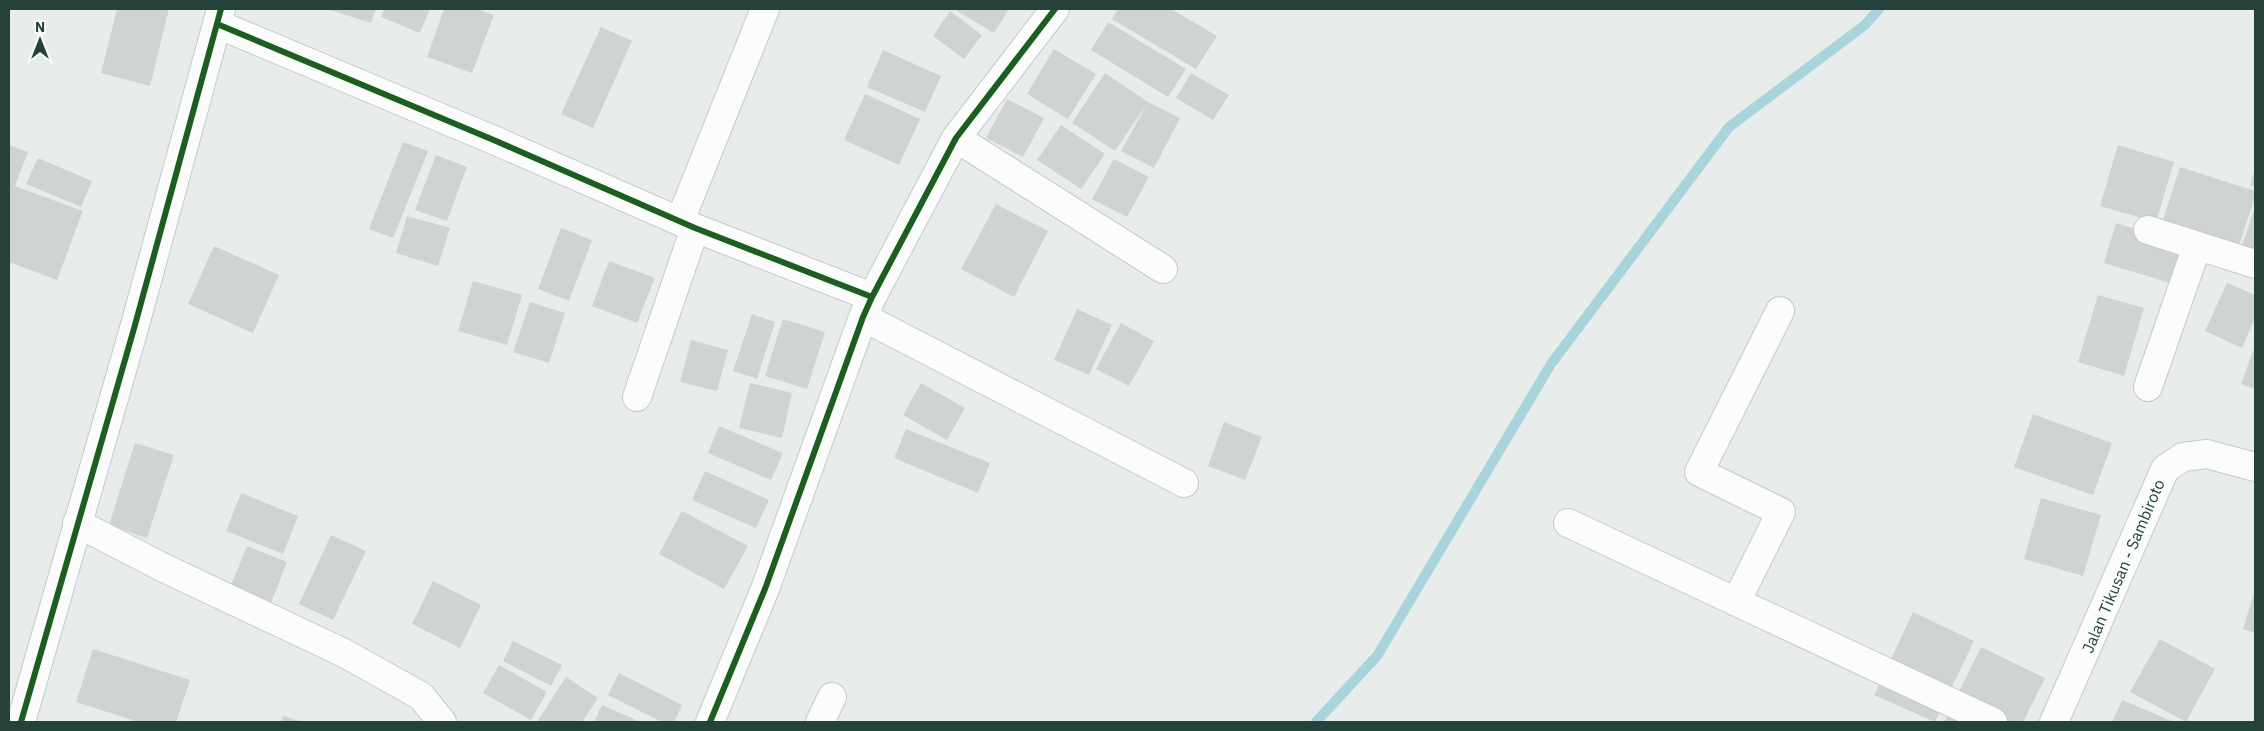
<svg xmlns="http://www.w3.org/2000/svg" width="2264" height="731" font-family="'IBM Plex Sans',sans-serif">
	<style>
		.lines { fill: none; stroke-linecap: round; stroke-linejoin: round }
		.stream { stroke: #a9d4db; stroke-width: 10 }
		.building { fill: #cfd4d2 }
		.street-casing { stroke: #c5cac8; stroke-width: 30 }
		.secondary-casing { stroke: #c3cbc8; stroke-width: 30 }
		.street { stroke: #fcfcfc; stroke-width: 28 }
		.secondary { stroke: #fcfcfc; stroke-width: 28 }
		.cycleway-casing { stroke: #f7fbf9; stroke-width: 9 }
		.cycleway { stroke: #1b5e20; stroke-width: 6 }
		.labels { text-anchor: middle; stroke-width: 4; stroke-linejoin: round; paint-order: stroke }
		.street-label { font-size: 16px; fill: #24423a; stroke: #f7fbf9 }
	</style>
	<rect width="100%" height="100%" fill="#e8edeb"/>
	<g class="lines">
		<path class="stream" d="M1316,722L1377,656L1551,364L1729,127L1865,25L1879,9"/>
	</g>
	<path class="building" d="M117,9H169L150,86L101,73Z
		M327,9H376L371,23Z
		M384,9H430L420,33L381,17Z
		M444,9H477L494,15L472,73L427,57Z
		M954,9H1009L994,33Z
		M1118,9H1171L1217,36L1196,69L1112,19Z
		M950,11L982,35L964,59L933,36Z
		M1108,22L1186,69L1168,97L1091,50Z
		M601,27L632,41L593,128L561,114Z
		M1054,49L1096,74L1068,119L1027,94Z
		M883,50L941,76L925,112L867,87Z
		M1105,73L1148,102L1180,118L1154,168L1121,151L1147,104L1115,151L1072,123Z
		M1191,73L1229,95L1213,120L1176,98Z
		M865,94L920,119L899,165L844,140Z
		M1007,99L1044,118L1023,157L986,138Z
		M1061,125L1105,154L1081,189L1037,160Z
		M403,142L428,151L393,238L369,229Z
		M9,145L28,152L15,186L83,211L57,280L9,262Z
		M2118,145L2174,162L2156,222L2100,206Z
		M436,155L467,167L447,221L415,210Z
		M38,158L92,181L81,207L26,184Z
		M1114,159L1149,177L1127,217L1092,199Z
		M2180,167L2255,191V197L2237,251L2161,226Z
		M2255,169V187L2250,185Z
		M996,204L1048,231L1014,297L961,269Z
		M2255,207V259L2239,254Z
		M407,216L450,228L438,266L396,253Z
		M2116,223L2189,245L2177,285L2104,263Z
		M561,228L592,240L569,301L538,289Z
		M214,246L279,275L253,333L188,304Z
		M609,261L655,278L637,323L592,306Z
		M473,281L522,295L507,345L458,331Z
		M2227,283L2255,295V318L2242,348L2205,331Z
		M2098,295L2144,308L2124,376L2078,362Z
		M530,302L565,313L549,363L513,352Z
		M1077,309L1112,325L1089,375L1054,360Z
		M752,314L775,322L757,379L733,371Z
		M783,319L825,332L807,389L765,376Z
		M1121,323L1154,341L1129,386L1096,369Z
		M691,340L728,350L717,391L680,382Z
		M2255,346V389L2241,384Z
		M750,383L792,393L782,438L739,428Z
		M921,383L965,408L947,440L903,415Z
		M2033,414L2112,443L2093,495L2014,467Z
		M1224,422L1262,437L1245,480L1208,466Z
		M719,426L783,453L771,480L708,453Z
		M906,429L990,463L978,493L894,458Z
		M135,443L174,455L147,538L109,525Z
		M705,471L769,500L756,528L692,500Z
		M241,493L298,516L283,554L226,531Z
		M2041,498L2101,515L2083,576L2024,559Z
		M682,511L748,546L724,589L659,554Z
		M331,535L366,551L333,620L299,604Z
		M247,546L287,562L271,603L230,588Z
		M433,581L481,605L460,648L412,624Z
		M2255,589V633L2243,629Z
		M1913,612L1974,641L1935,722L1874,695Z
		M2160,639L2215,669L2186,722L2130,692Z
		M513,641L562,665L551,686L503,661Z
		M1981,647L2045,678L2023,722H1944Z
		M93,649L190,680L176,722H138L76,702Z
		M499,665L547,692L531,720L483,693Z
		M619,673L682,705L674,722H662L608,695Z
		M566,677L598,698L582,722H537Z
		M2122,700L2174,722H2112Z
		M602,705L641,722H594Z
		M283,716L303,722H281Z"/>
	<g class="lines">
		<g class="street-casing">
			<path id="street" d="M217,24L496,141L695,228L872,297
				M956,138L1163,269
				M680,221L765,9
				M2148,230L2255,264
				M863,317L1184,483
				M2148,387L2197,246
				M637,397L695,228
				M77,523L162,567L344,653L421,696L442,722
				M1568,523L1993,722
				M1736,602L1781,512L1699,472L1780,311
				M21,722L135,325L221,9
				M710,722L765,589L863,317L872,297L956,138L1055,9
				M820,722L832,697"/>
		</g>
		<g class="secondary-casing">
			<path id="secondary" d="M2054,722L2165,469L2183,457L2207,454L2255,467"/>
		</g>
		<use href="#street" class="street"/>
		<use href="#secondary" class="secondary"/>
		<g class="cycleway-casing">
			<path id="cycleway" d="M217,24L496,141L695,228L872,297
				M21,722L135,325L221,9
				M710,722L765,589L863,317L872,297L956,138L1055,9"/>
		</g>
		<use href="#cycleway" class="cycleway"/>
	</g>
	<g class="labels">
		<g class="street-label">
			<text transform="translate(2123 566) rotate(-67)" y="6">Jalan Tikusan - Sambiroto</text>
		</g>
	</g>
	<rect width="2264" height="731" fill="none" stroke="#24423a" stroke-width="20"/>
	<g transform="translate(40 40)" stroke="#f7fbf9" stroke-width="4" paint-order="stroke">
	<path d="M0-4L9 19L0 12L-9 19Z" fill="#24423a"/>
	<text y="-8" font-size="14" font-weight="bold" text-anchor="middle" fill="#24423a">N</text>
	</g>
</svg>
